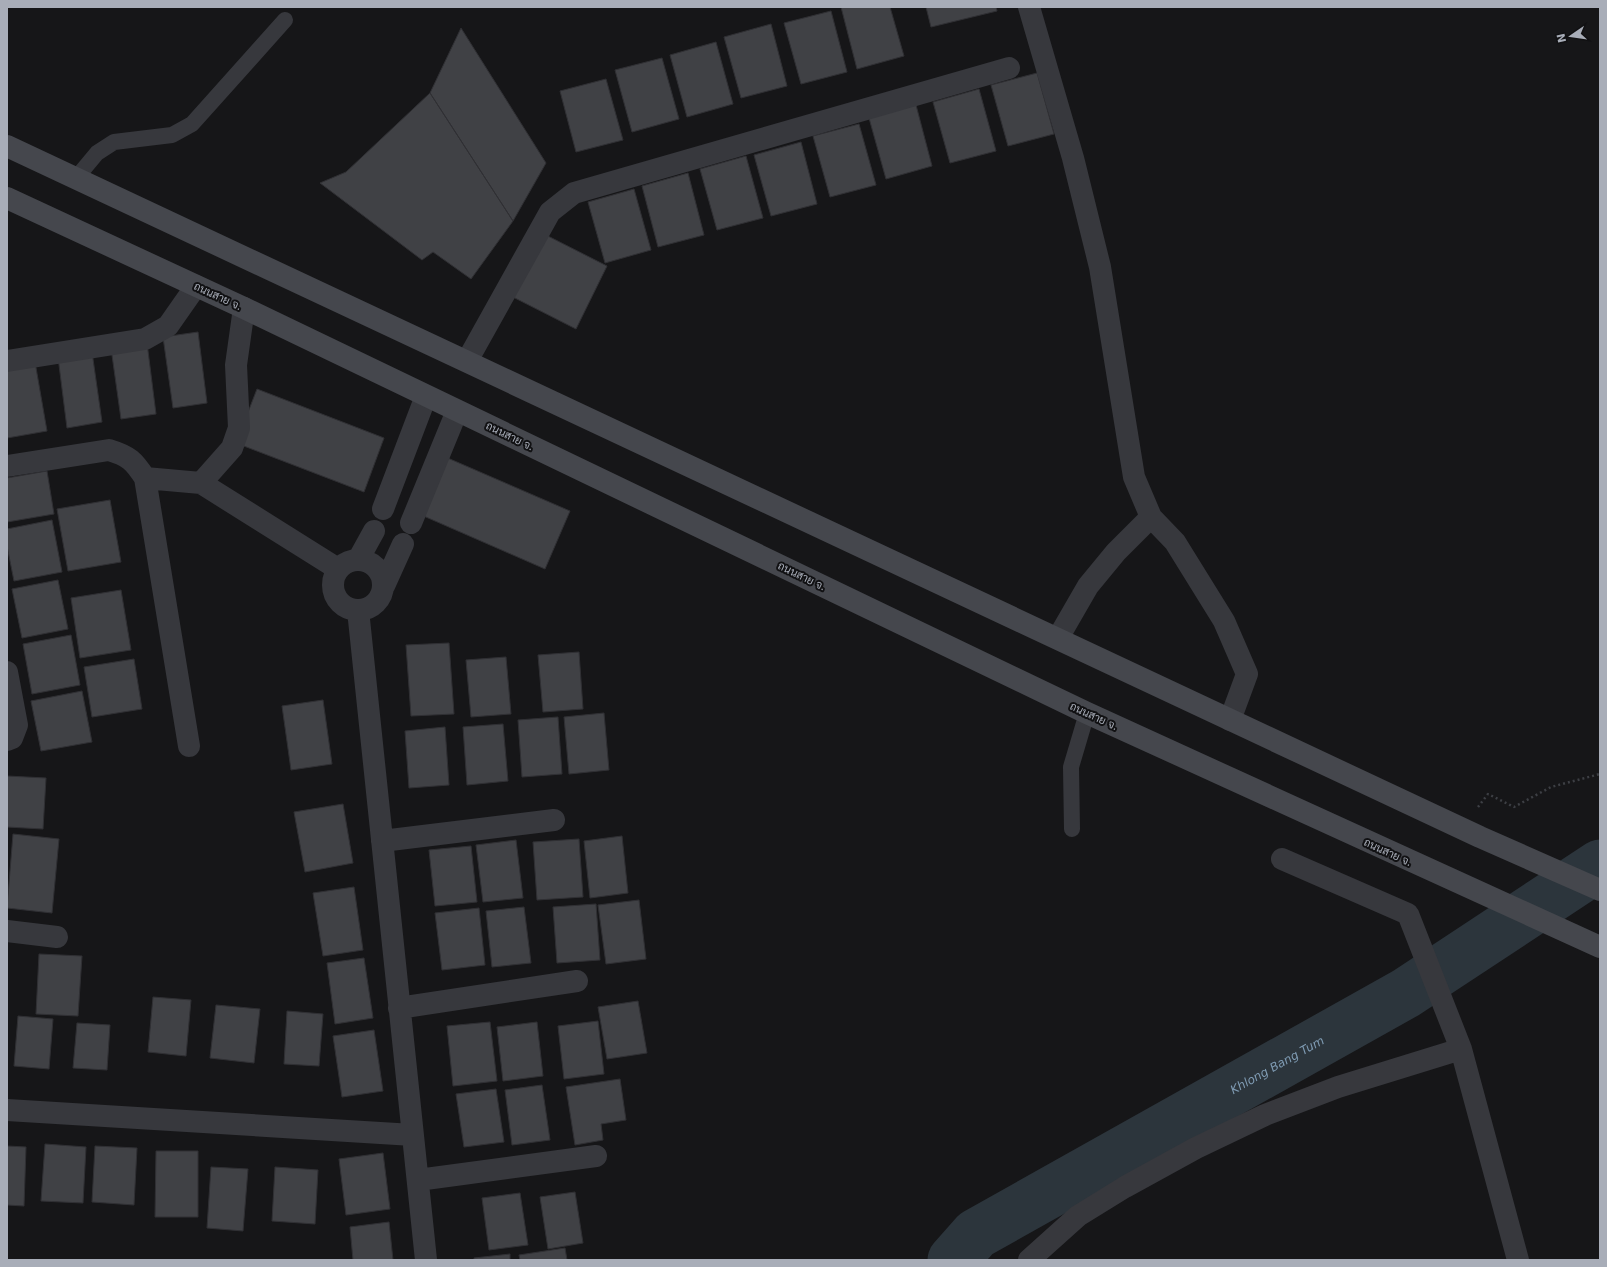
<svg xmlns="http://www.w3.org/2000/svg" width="1607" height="1267" font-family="'DejaVu Sans',Sarabun,sans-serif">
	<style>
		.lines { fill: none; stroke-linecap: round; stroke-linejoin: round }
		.river { stroke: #2c353c; stroke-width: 51 }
		.building { fill: #404145; stroke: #303034 }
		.path { stroke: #3d3f44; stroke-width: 2.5; stroke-dasharray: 2 3; stroke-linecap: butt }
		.service { stroke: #37383d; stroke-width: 16 }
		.minor { stroke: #37383d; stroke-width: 22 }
		.secondary { stroke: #45474d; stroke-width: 22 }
		.labels { text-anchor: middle; stroke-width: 4; stroke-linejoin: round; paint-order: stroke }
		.street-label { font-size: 11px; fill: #a8adb8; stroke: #111113 }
		.water-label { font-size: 12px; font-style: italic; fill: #7f9bb3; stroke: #111113 }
	</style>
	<rect width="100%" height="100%" fill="#161618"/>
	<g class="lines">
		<path class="river" id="s1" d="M953,1260L976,1234L1406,993L1600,865"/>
	</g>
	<path class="building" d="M841,7H890L904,56L857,69Z
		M926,7H996L997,11L931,27Z
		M831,11L847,72L801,84L784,23Z
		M771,24L787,86L741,98L724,37Z
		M461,28L546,163L513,221L430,93Z
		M716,42L733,104L687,117L670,55Z
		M662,58L679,119L632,132L615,70Z
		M1037,73L1054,134L1008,146L991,85Z
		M606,79L623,140L576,152L560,91Z
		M979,89L996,151L950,163L933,102Z
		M430,93L513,221L471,279L433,252L422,260L320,183L346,172Z
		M916,105L932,166L886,179L869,118Z
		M859,124L876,185L830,197L813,136Z
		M801,142L817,204L771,216L754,155Z
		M746,156L763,218L717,230L700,169Z
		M688,173L704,235L658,247L642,186Z
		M634,189L651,250L605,263L588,202Z
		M540,232L607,266L576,329L509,295Z
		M198,332L207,403L173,408L163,337Z
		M147,343L156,414L121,419L111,348Z
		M92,352L102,422L67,428L58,357Z
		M35,362L47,431L7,438V367Z
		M257,389L384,438L364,492L236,443Z
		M443,456L570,511L545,569L419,514Z
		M47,471L54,514L7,522V478Z
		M110,500L121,562L68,571L57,509Z
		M52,520L62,572L14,581L7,546V529Z
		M58,580L68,629L22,638L12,589Z
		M121,590L131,650L80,658L71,598Z
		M71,635L80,685L32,694L23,644Z
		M449,643L454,714L411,716L406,645Z
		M579,652L583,709L543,712L538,655Z
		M506,657L511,714L471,717L466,660Z
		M134,659L142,709L92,717L84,667Z
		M82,691L92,742L41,751L31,701Z
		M323,700L332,764L291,770L282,706Z
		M604,713L609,770L569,774L564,717Z
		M558,717L562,774L522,777L518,720Z
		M503,724L508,781L467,785L463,727Z
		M445,727L449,785L409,788L405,731Z
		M7,776L46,778L43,829L7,827Z
		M343,804L353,863L305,872L294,812Z
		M13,834L59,839L52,913L7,908Z
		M622,836L628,893L590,898L584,841Z
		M579,839L583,897L537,900L533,842Z
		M516,840L523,898L483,902L476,845Z
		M471,846L477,902L435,906L429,850Z
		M354,887L363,950L323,956L313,893Z
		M639,900L646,959L606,964L598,905Z
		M596,904L600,960L557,963L553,907Z
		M524,907L531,963L492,967L486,911Z
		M479,908L485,965L442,970L435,913Z
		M39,954L82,956L78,1016L36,1014Z
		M364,958L373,1018L335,1024L327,963Z
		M153,997L191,1000L186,1056L148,1052Z
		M638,1001L647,1053L607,1059L598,1007Z
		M216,1005L260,1009L254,1063L210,1058Z
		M287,1011L323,1014L319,1066L284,1064Z
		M18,1016L53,1019L49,1069L14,1066Z
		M598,1021L604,1074L564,1079L558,1026Z
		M490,1022L497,1081L453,1086L447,1026Z
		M537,1022L543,1076L503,1081L497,1027Z
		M77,1023L110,1025L107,1070L73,1068Z
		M374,1030L383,1091L342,1097L333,1036Z
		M620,1079L626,1120L601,1124L603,1140L575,1145L566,1087Z
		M542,1085L550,1140L512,1145L505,1090Z
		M496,1089L504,1142L464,1147L456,1094Z
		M45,1144L86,1147L83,1203L41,1201Z
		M7,1146L26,1147L24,1206L7,1205Z
		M95,1146L137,1148L134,1205L92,1202Z
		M156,1151H198V1217H155Z
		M383,1153L390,1209L346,1215L339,1159Z
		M211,1167L248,1169L243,1231L207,1228Z
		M275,1167L318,1170L315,1224L272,1221Z
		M575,1192L583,1243L548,1249L540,1197Z
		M520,1193L528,1245L489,1250L482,1198Z
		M389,1222L393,1260H353L350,1227Z
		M565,1248L567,1260H520L519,1255Z
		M510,1254V1260H474V1258Z"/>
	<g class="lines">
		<path class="path" d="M1478,807L1488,794L1514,807L1551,787L1600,774"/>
		<path class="service" d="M77,177L97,153L114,142L172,135L192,124L285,20
			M1072,829L1071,767L1087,713"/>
		<path class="minor" d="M1029,7L1073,158L1100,267L1134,477L1151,517L1175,542L1224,621L1247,674L1230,720
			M7,361L145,339L168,326L196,286
			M467,361L550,212L574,193L1009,68
			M7,466L109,450C129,456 134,461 145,478L189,746
			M145,478L201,483L338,569
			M201,483L232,448L239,428L236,365L244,308
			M383,509L426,396
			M411,523L457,411
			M358,560L374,531
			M333 585a25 25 0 1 1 50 0a25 25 0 1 1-50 0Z
			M384,586L403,544
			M358,610L426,1260
			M1058,638L1088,586L1116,552L1151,517
			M7,672L17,725L12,738L7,740
			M382,841L554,820
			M1282,859L1408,914L1461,1049L1518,1260
			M7,931L57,937
			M399,1008L577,981
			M7,1110L413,1135
			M418,1180L596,1156
			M1029,1260L1078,1216L1125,1187L1196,1148L1265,1115L1338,1087L1461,1049"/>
		<path class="secondary" d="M7,146L1480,837L1600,890
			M7,198L244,308L1087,713L1600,947"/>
	</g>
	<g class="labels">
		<g class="street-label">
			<text transform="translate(218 296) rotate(25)" y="4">ถนนสาย จ.</text>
			<text transform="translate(510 436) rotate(26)" y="4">ถนนสาย จ.</text>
			<text transform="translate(802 576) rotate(26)" y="4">ถนนสาย จ.</text>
			<text transform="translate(1094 716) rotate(25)" y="4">ถนนสาย จ.</text>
			<text transform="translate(1388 852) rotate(25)" y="4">ถนนสาย จ.</text>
		</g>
		<g class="water-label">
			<text dy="4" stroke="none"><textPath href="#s1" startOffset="380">Khlong Bang Tum</textPath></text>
		</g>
	</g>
	<rect width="1607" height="1267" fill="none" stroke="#a8adb8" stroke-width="16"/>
	<g transform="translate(1571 36) rotate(257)" stroke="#111113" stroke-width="3" paint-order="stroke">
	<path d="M0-3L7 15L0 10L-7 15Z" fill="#a8adb8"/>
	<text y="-6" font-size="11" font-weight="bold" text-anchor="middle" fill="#a8adb8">N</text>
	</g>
</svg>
